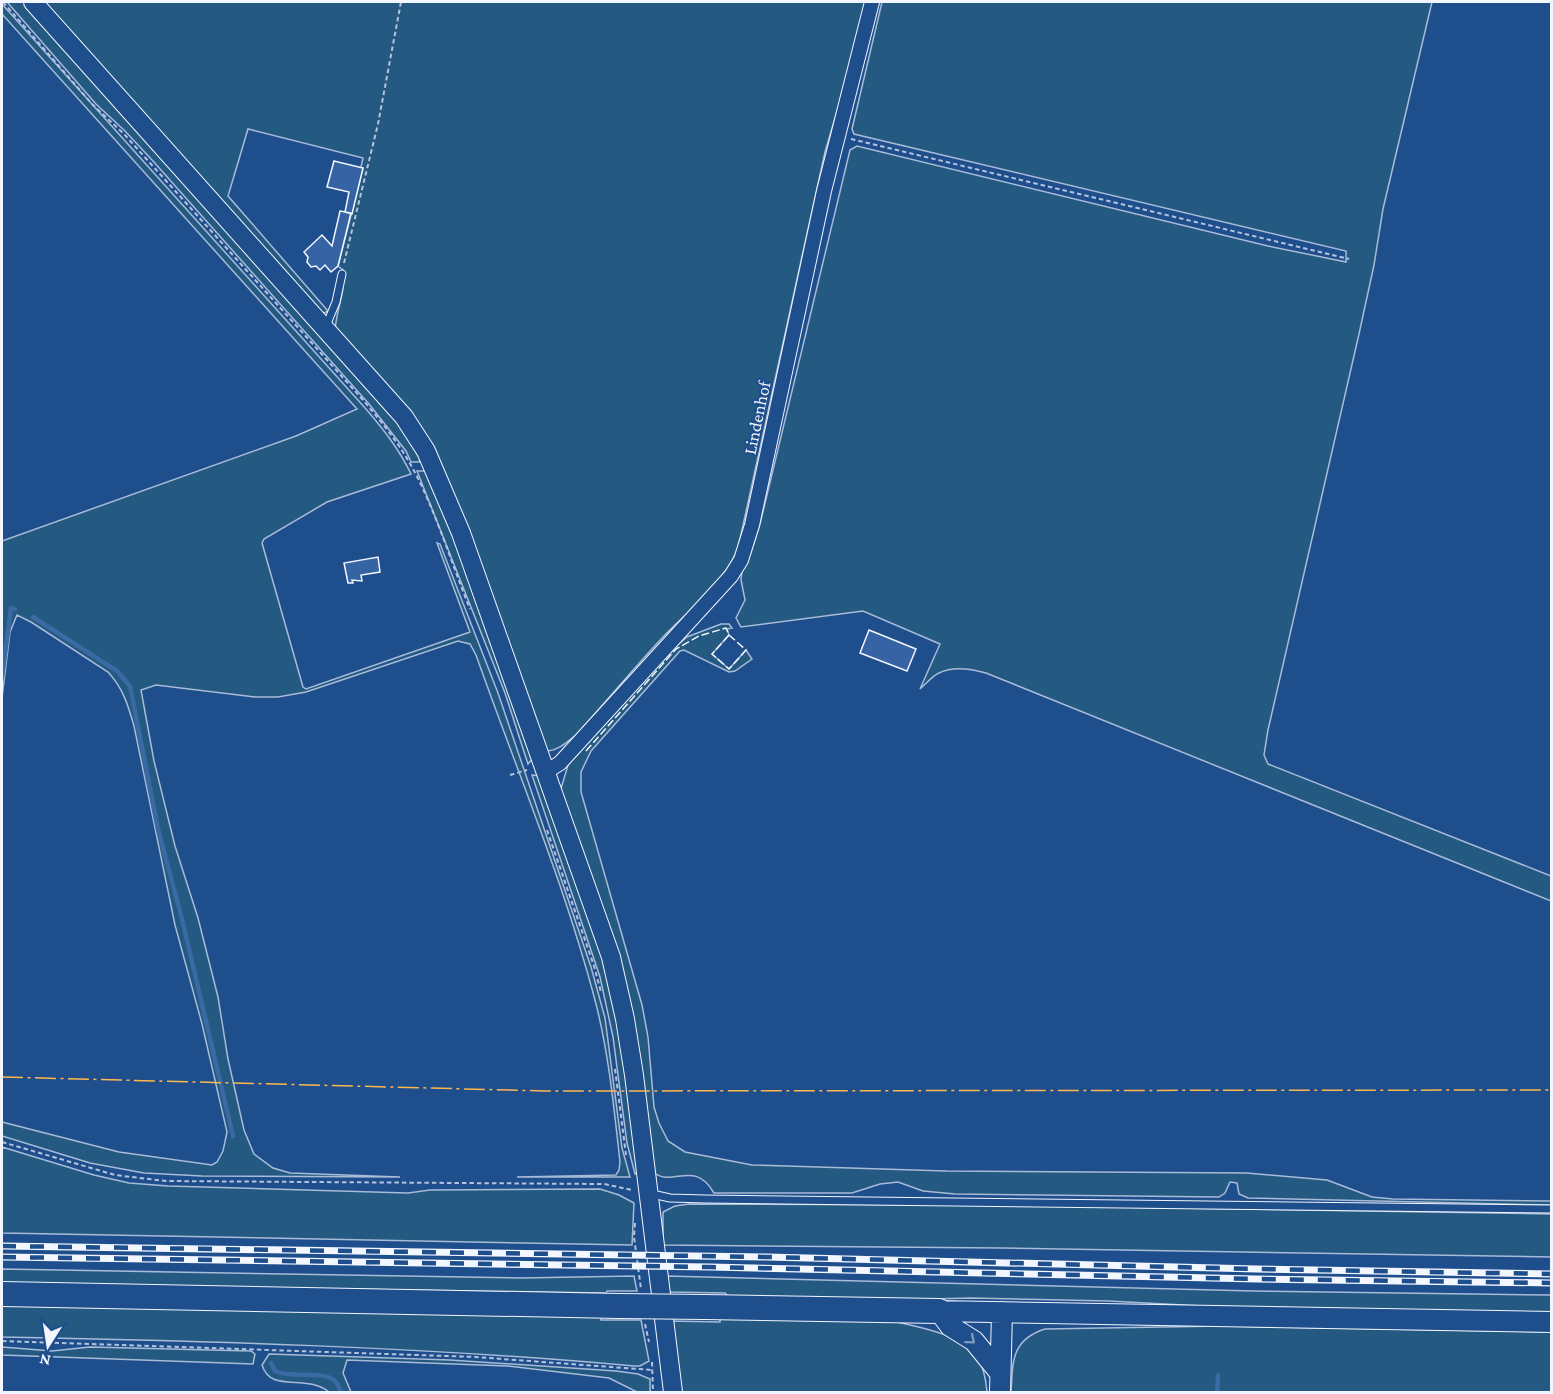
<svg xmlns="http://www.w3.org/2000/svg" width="1553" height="1394" font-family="'Crimson Pro',serif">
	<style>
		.green { fill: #245a82; stroke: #a8bbd7; stroke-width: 1.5 }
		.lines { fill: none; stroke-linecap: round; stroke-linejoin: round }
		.stream { stroke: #3b69a3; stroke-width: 4.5 }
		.building { fill: #3563a3; stroke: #f2f6ff; stroke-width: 1.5 }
		.lane-casing { stroke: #f2f6ff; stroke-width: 9 }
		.street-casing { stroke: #f2f6ff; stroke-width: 16 }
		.secondary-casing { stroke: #f2f6ff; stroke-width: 20 }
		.primary-casing { stroke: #f2f6ff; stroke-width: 22 }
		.highway-casing { stroke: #f2f6ff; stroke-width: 26 }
		.path { stroke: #b3c4dc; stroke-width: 2; stroke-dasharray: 4.5 3; stroke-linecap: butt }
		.lane { stroke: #1f4e8c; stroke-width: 7 }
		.street { stroke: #1f4e8c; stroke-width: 14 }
		.secondary { stroke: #1f4e8c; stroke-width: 18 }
		.primary { stroke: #1f4e8c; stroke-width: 20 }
		.highway { stroke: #1f4e8c; stroke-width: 24 }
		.rail-casing { stroke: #f2f6ff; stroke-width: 7 }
		.rail { stroke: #1f4e8c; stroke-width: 4.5; stroke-dasharray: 14; stroke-linecap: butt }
		.highway-bridge-casing { stroke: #f2f6ff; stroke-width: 26; stroke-linecap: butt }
		.highway-bridge { stroke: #1f4e8c; stroke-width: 24 }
		.fence { stroke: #f2f6ff; stroke-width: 1.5; stroke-dasharray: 8 3; stroke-linecap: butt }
		.power { stroke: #ffb74d; stroke-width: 1.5; stroke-dasharray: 21 4.5 3 4.5; stroke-linecap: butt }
		.oneway { stroke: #7e9ac0 }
		.labels { text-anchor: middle; stroke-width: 4.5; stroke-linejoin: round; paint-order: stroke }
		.street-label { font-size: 18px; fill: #f2f6ff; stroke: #1f4e8c }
	</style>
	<rect width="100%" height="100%" fill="#1f4e8c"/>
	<path class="green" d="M7,2H24L397,420L420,459L419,462H411L406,451L369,404L153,161L125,131L96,104Z
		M41,2H866L851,64L825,152L738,548C723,585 689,610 662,638C632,670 605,703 576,735C568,741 559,750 548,751L543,745L446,480L335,331C336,310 346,292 343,270L338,266L363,168L361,167L363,158L248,129L228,196L328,311L320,315Z
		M882,2H1432L1383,209L1374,265L1359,334L1268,730L1264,755L1268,764L1551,876V901L986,673C972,669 953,666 939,673C932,676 926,684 920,689L940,644L863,611L741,627L736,618L745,600L741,580L742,569L750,555L760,524L850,150L857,146L1268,246L1346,262V251L854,134L852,129Z
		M2,4L366,409C384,430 399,449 411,474L327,502L264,539L262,543L303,687L306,689L470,632L437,543L440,544L498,693L591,967L605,1018L622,1148L630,1177H517L616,1175L619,1170L620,1162C614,1109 609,1055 596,1004C565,885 517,771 476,655L470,644L458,641L306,692L278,697H255L156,685L141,690L154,761L175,846L198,918L218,997L228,1059L244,1130L254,1154L273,1168L290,1173L400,1177L202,1176L144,1173L90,1163L2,1136V1122L119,1152L212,1165L217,1162L223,1151L227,1132L202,1024L175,925L134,726C128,705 123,688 108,672L31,622L17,615L10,632L2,698V541L296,436L357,409L2,14Z
		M417,471H427L437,491L533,758L528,764L505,693Z
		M721,624H729L732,628L727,629L729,635L712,654L729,669L746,650L752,659L735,671L729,672L684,650L680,651L591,751L581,772V792L642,1005L648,1037L654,1107L659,1123L668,1141L685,1152L752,1165L946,1171L1247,1173L1327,1180L1372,1197L1393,1199L1551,1201V1205L1248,1198L1239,1194L1237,1183L1230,1182L1225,1193L1219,1197L955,1194L923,1191L898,1182L880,1184L852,1193H714C694,1159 674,1187 654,1173L645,1108L560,792L568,765L669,652L687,637Z
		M532,775L541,776L601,949L622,1044L638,1171L635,1174L627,1143L613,1037L600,977Z
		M2,1147L94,1175L129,1183L168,1186L408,1193L430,1190L600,1189L619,1195L634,1203L632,1245L2,1233Z
		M689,1204L980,1205L1551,1214V1257L1001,1248L663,1245V1212L675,1206Z
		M2,1269L520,1278L634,1276L637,1291H607L606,1293L2,1284Z
		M666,1276L1254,1291L1551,1295L1552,1313L1203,1306L1108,1301L970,1298L889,1300L729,1297L725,1293L667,1292Z
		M2,1303L600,1316L601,1320H641L649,1361L640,1366H634C424,1347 212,1341 2,1337Z
		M720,1318L888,1320C914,1326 961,1333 977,1357C984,1367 986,1380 987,1392H680L670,1321L720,1322Z
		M1221,1326L1551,1332V1392H1011C1013,1361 1011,1340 1045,1329Z
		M2,1347L52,1351L90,1347L251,1351L255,1354L253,1364L2,1355Z
		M269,1354L450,1360L616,1371L638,1374L650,1379V1392H637L609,1378L507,1366L347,1360L343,1373L351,1392H329C305,1373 271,1394 262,1365Z"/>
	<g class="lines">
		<path class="stream" d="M33,617L117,671L130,686L158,829L182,919L233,1136
			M2,677L11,608L15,609
			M271,1363L275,1371C292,1379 319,1370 334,1380C337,1382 339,1388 341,1392
			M1217,1392L1218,1375"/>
	</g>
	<path class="building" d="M334,161L363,168L352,214L345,212L349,192L327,187Z
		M340,211L351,213L338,266L331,272L325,265L320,270L316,266L311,267L307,262L308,257L304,252L322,235L332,246Z
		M378,557L380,572L361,575L362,581L352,580L353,583H348L344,563Z
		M869,630L916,649L907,671L860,653Z"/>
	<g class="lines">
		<g class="lane-casing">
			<path id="lane" d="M326,326L336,302L342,274
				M652,1194L670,1198L705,1199L1552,1209"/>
		</g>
		<g class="street-casing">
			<path id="street" d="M546,772L560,763L731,576L741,560L752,525L824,191L872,2"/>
		</g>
		<g class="secondary-casing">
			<path id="secondary" d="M33,2L404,417L426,451L461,533L611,957L625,1019L634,1075L673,1392"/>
		</g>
		<g class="primary-casing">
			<path id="primary" d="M939,1311L1552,1322
				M939,1311L950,1326L974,1341L1000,1373
				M1000,1392L1002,1312"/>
		</g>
		<g class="highway-casing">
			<path id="highway" d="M2,1294L619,1306
				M704,1307L939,1311"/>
		</g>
		<path class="path" d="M3,2L92,104L124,134L363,400C377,417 391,433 403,452C431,495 450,560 470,609
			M851,139L1349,259
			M344,263L378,124L401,2
			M510,775L527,770
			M547,830L594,966L601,992
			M615,1069L626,1155
			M2,1142L115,1175L166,1181L604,1184L632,1190
			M635,1223L634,1237L641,1289
			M645,1324L649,1342
			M2,1341L475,1357L652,1370
			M652,1362L653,1392"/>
		<use href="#lane" class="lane"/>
		<use href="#street" class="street"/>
		<use href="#secondary" class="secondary"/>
		<use href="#primary" class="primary"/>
		<use href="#highway" class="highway"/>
		<g class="rail-casing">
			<path id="rail" d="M2,1246L767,1257L1257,1269L1552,1274
				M2,1257L710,1267L1257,1279L1552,1283"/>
		</g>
		<use href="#rail" class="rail"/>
		<g class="highway-bridge-casing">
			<path id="highway-bridge" d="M619,1306L704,1307"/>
		</g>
		<use href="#highway-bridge" class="highway-bridge"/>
		<path class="fence" d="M729,635L746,650L729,669L712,654Z
			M586,751L676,649L699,636L726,628L729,635"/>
		<path class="power" d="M2,1077L545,1091L1552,1090"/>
	</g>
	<defs><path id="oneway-chevron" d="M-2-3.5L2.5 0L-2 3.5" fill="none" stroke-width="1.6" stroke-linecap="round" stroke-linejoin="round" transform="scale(1.5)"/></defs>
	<use class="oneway" href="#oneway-chevron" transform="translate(971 1340) rotate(40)"/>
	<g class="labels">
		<g class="street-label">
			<text transform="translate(757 418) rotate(-78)" y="6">Lindenhof</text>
		</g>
	</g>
	<rect width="1553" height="1394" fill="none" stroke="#f2f6ff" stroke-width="6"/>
	<g transform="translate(48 1346) rotate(192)" stroke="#1f4e8c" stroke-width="4.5" paint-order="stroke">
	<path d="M0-4.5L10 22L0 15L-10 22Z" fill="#f2f6ff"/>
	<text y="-9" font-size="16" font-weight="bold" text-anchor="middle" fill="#f2f6ff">N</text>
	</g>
</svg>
